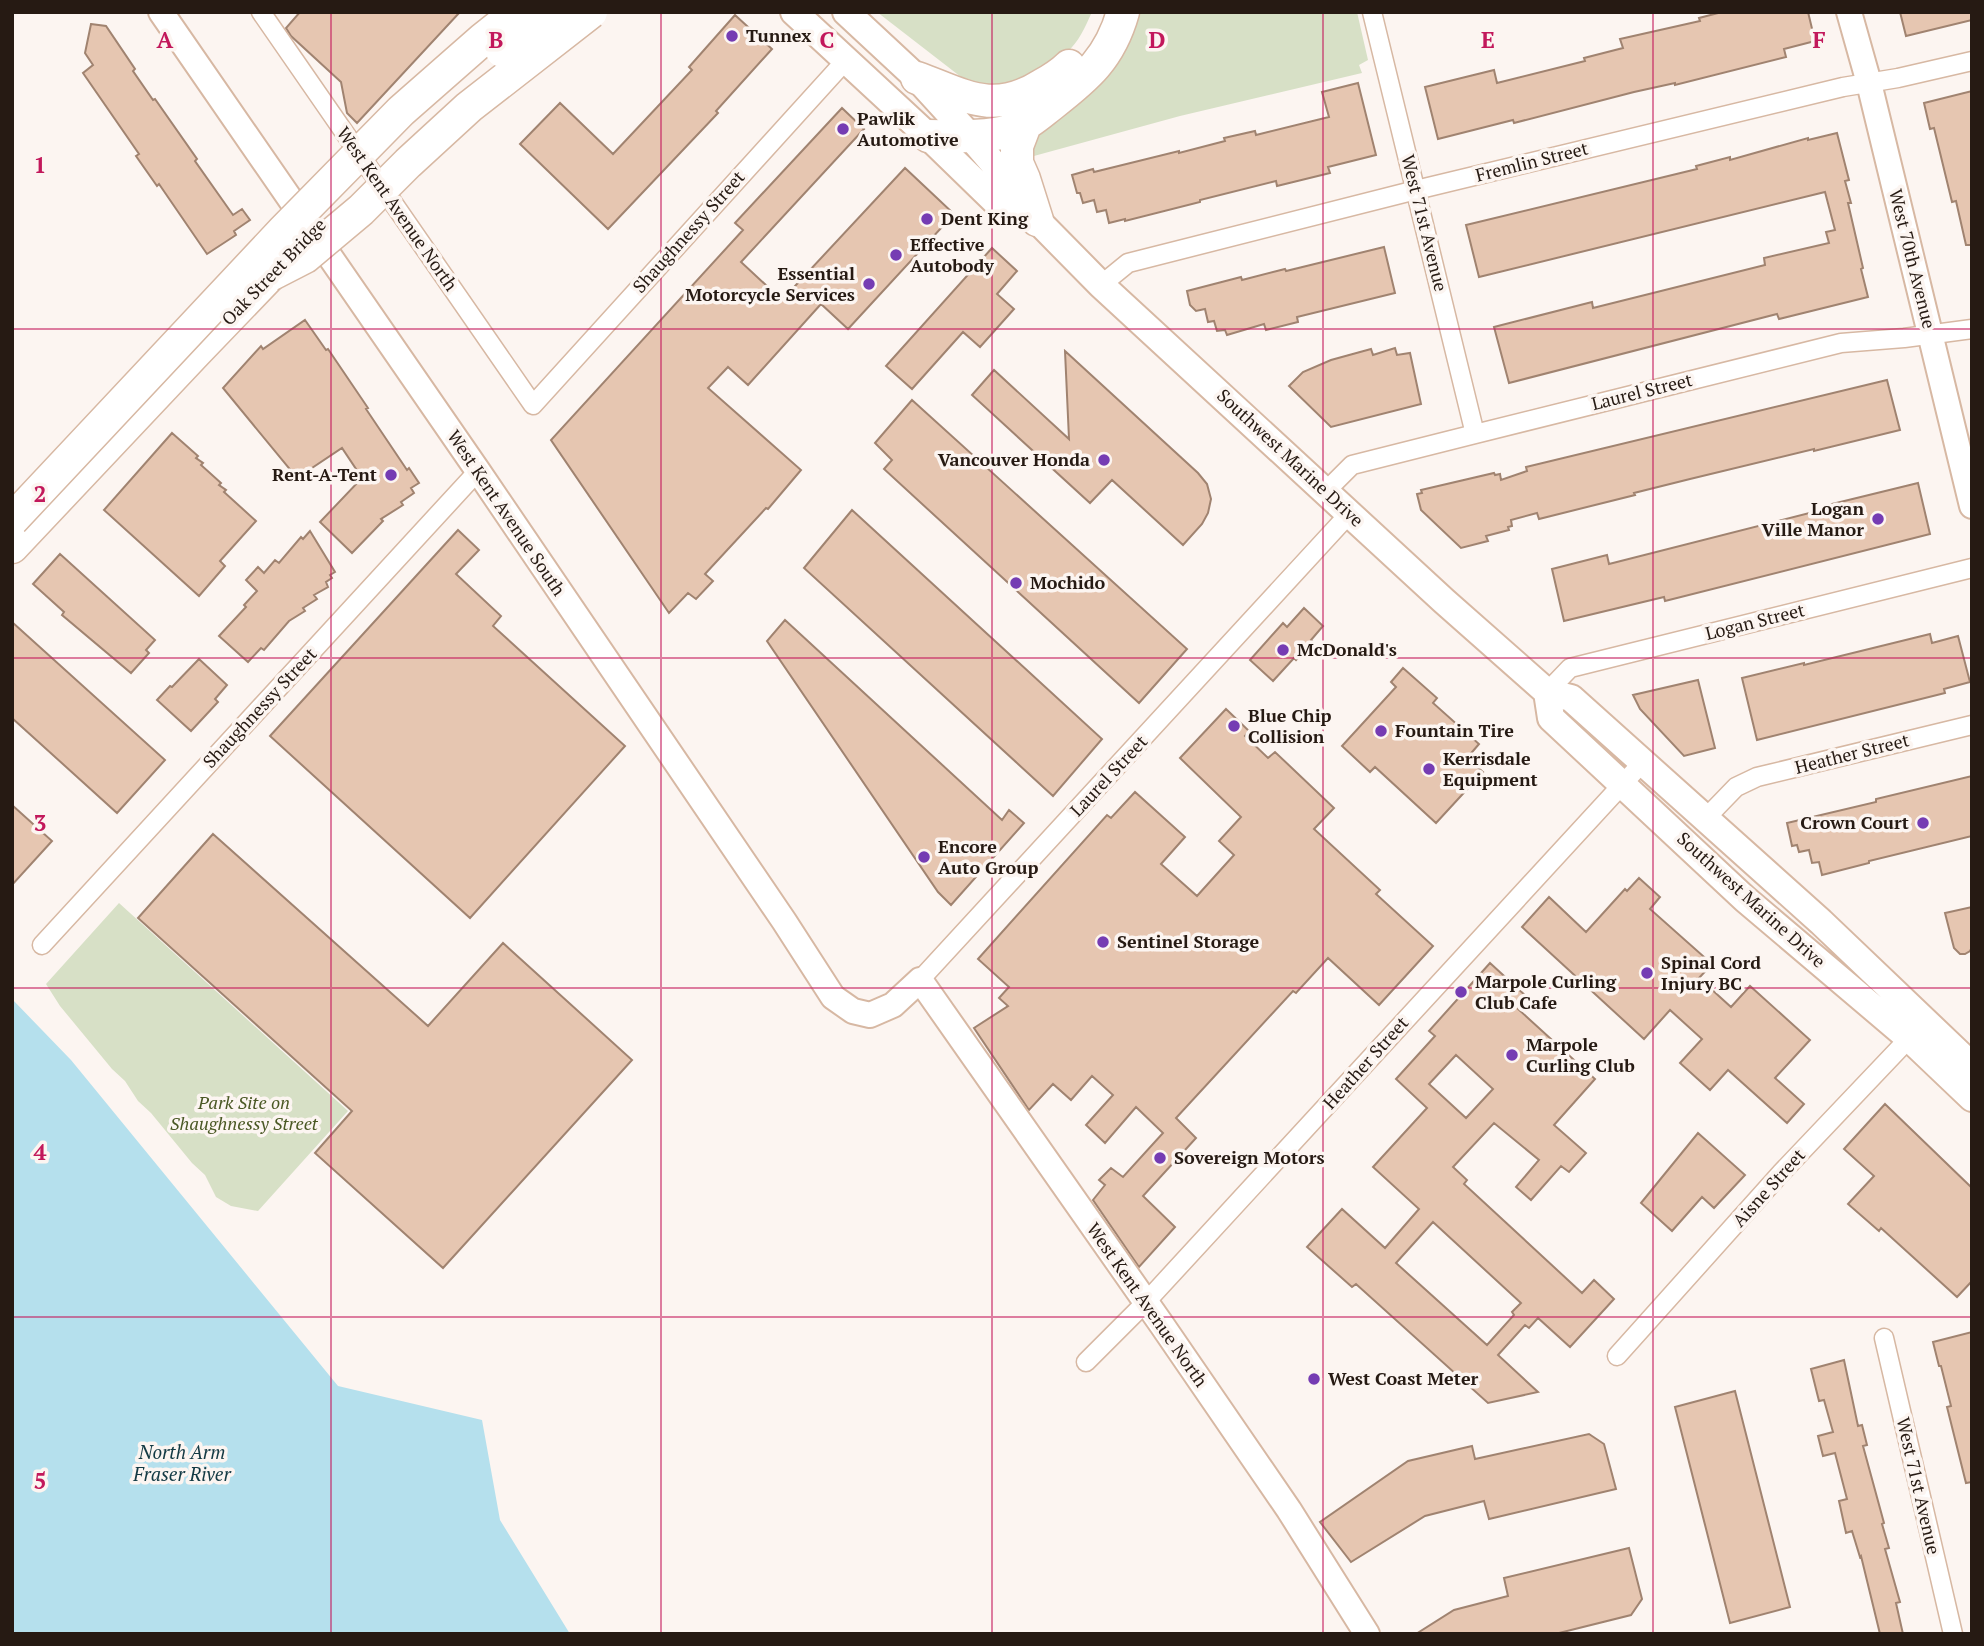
<svg xmlns="http://www.w3.org/2000/svg" width="1984" height="1646" font-family="'PT Serif',serif">
	<style>
		.green { fill: #d7e0c6 }
		.water { fill: #b5e0ed }
		.building { fill: #e6c6b1; stroke: #a08370; stroke-width: 2; fill-rule: evenodd }
		.lines { fill: none; stroke-linecap: round; stroke-linejoin: round }
		.street-casing { stroke: #d7b8a3; stroke-width: 21 }
		.secondary-casing { stroke: #d7b8a3; stroke-width: 28 }
		.primary-casing { stroke: #d7b8a3; stroke-width: 30 }
		.highway-casing { stroke: #d7b8a3; stroke-width: 35 }
		.street { stroke: #fff; stroke-width: 18 }
		.secondary { stroke: #fff; stroke-width: 24 }
		.primary { stroke: #fff; stroke-width: 26 }
		.highway { stroke: #fff; stroke-width: 32 }
		.highway-bridge-casing { stroke: #d7b8a3; stroke-width: 35; stroke-linecap: butt }
		.highway-bridge { stroke: #fff; stroke-width: 32 }
		.grid { fill: none; stroke: #c2185b; stroke-width: 2; stroke-opacity: 0.55 }
		.poi-dot { fill: #753cb3; stroke: #fcf5f1; stroke-width: 2.5 }
		.labels { text-anchor: middle; stroke-width: 7; stroke-linejoin: round; paint-order: stroke }
		.poi-label { font-size: 18px; font-weight: bold; fill: #261a13; stroke: #fcf5f1; text-anchor: start }
		.street-label { font-size: 18px; fill: #261a13; stroke: #fcf5f1 }
		.park-label { font-size: 18px; font-style: italic; fill: #4a5824; stroke: #fcf5f1 }
		.water-label { font-size: 19px; font-style: italic; fill: #133a44; stroke: #fcf5f1 }
		.grid-label { font-size: 23px; text-anchor: middle; font-weight: bold; fill: #c2185b; stroke: #fcf5f1; stroke-width: 7; stroke-linejoin: round; paint-order: stroke }
	</style>
	<rect width="100%" height="100%" fill="#fcf5f1"/>
	<path class="green" d="M877,12H1092C1085,27 1079,42 1066,53C1060,59 1050,63 1043,67C1013,83 994,91 961,77Z
		M1131,12H1357L1368,60L1359,65L1362,73L1180,116L1023,159L1024,147Z
		M119,903L348,1111L258,1211L231,1206L216,1197L205,1175L192,1163L151,1113L138,1101L125,1081L112,1069L60,1006L46,984Z"/>
	<path class="water" d="M12,999L71,1060L338,1386L482,1420L500,1520L570,1634H12Z"/>
	<path class="building" d="M300,12H460L357,123L347,113L341,82L291,36L286,28Z
		M1722,12H1808L1815,41L1784,49L1786,57L1675,85V83L1634,92L1514,123L1513,120L1438,139L1425,87L1494,70L1497,83L1585,61L1584,58L1623,48L1620,39L1700,21L1699,18Z
		M1900,12H1972V20L1906,36Z
		M735,15L772,49L716,111L718,113L608,229L520,144L560,103L613,154L692,70L689,67Z
		M91,24L106,26L135,69L133,71L153,100L155,99L197,159L195,161L233,215L242,209L250,220L234,231L236,235L207,254L159,184L157,186L136,156L139,154L83,73L93,65L85,53Z
		M1358,83L1376,155L1328,167L1330,173L1277,186L1276,181L1200,200V202L1125,221V219L1109,223L1106,210L1097,212L1094,200L1083,203L1080,193H1077L1072,175L1093,169L1094,172L1179,151V153L1225,141L1224,138L1255,131L1256,135L1329,117L1322,92Z
		M1972,91V245H1966L1956,201L1952,202L1934,128L1930,129L1924,103Z
		M842,108L864,129L741,262L782,300L905,168L954,214L848,329L821,304L748,385L728,367L708,388L801,470L768,509L766,508L705,574L713,581L696,599L688,593L669,613L551,440L743,230L735,223Z
		M1837,133L1849,180L1845,181L1851,203H1848L1863,268L1861,269L1868,297L1779,319L1777,314L1509,383L1494,327L1592,302L1593,308L1765,265L1764,258L1829,243L1826,232L1835,230L1825,192L1479,277L1466,225L1697,169L1696,166L1730,157V160L1808,138V140Z
		M1384,247L1395,293L1297,317L1298,322L1266,330L1264,324L1227,335L1225,330L1217,331L1214,321L1208,322L1205,309L1196,311L1190,305L1187,291L1241,277L1242,280L1285,269L1286,271Z
		M992,248L1017,271L997,294L1014,309L980,347L963,332L912,389L886,366Z
		M305,320L326,350L328,349L368,408L366,409L407,470L409,468L419,483L411,488L414,493L401,502L403,505L381,519L383,521L352,553L320,522L362,478L342,448L297,478L223,388L261,346L263,349Z
		M1395,348L1397,355L1410,353L1421,404L1331,427L1289,386L1303,372L1331,360L1371,349L1373,355Z
		M1065,351L1198,473L1207,484L1211,499L1208,513L1202,524L1183,545L1112,480L1090,503L972,395L994,370L1069,439Z
		M1887,380L1900,430L1814,451V449L1690,479L1634,493L1635,495L1539,519L1537,513L1511,520L1512,526L1508,527L1509,530L1486,536L1488,541L1461,548L1421,510L1417,494L1422,493L1421,490L1494,473L1495,475L1500,474L1501,480L1527,471L1526,467Z
		M912,400L1187,649L1139,703L884,469L892,460L875,443Z
		M172,433L198,456L196,458L203,463L201,465L221,483L219,485L226,490L224,492L256,521L220,561L225,566L199,596L104,510Z
		M1918,483L1930,534L1665,601L1664,597L1564,621L1552,569L1607,555L1609,564L1829,508L1828,505Z
		M852,510L1102,739L1053,796L804,568Z
		M458,530L479,550L456,574L501,616L493,626L625,746L470,918L270,736Z
		M310,531L335,572L330,575L332,578L326,582L328,587L314,595L317,599L303,608L305,611L289,621L264,650L261,648L248,662L219,636L246,607L244,605L257,591L246,580L258,567L264,573L275,560L279,563L301,537L303,539Z
		M60,554L155,640L146,650L149,653L131,673L62,615L64,612L33,584Z
		M1304,608L1323,626L1311,640L1313,642L1296,660L1294,658L1273,681L1250,660L1283,623L1287,627Z
		M785,620L1002,820L1009,810L1024,823L951,905L938,892L767,641Z
		M12,622L165,760L117,813L12,718Z
		M1930,634L1932,643L1958,636L1970,682L1944,689L1945,693L1757,740L1742,678L1804,663V665Z
		M199,659L227,685L215,699L218,702L191,731L157,700L170,686L172,687Z
		M1403,668L1437,698L1433,703L1479,744L1467,758L1483,772L1436,823L1375,767L1370,772L1342,746L1396,687L1391,682Z
		M1698,680L1715,748L1684,756L1640,709L1633,695Z
		M1226,709L1249,731L1245,736L1268,758L1275,752L1334,808L1314,829L1380,890L1376,894L1433,946L1379,1005L1328,958L1296,993L1293,991L1176,1118L1196,1138L1143,1196L1175,1227L1139,1267L1093,1200L1105,1185L1099,1180L1111,1168L1123,1177L1163,1133L1136,1107L1105,1143L1086,1125L1113,1095L1092,1076L1071,1100L1053,1084L1029,1110L974,1028L1008,1006L999,998L1009,987L978,959L1107,815L1111,818L1135,792L1185,837L1161,864L1197,896L1234,855L1219,841L1241,817L1180,758Z
		M1972,776V836L1869,861V863L1822,875L1819,862L1812,863L1809,850L1799,852L1797,845L1792,846L1787,823L1876,802V799Z
		M12,805L52,841L12,885Z
		M213,834L428,1026L503,943L632,1060L443,1268L315,1153L352,1111L138,918Z
		M1639,878L1660,897L1650,909L1712,964L1699,978L1731,1007L1750,986L1810,1040L1775,1078L1804,1104L1787,1123L1728,1070L1710,1090L1680,1063L1702,1039L1670,1010L1644,1039L1522,927L1549,897L1586,932L1625,889L1627,891Z
		M1972,907V947L1970,951L1965,954H1960L1954,948L1945,913Z
		M1490,963L1528,998L1518,1009L1595,1079L1554,1125L1586,1153L1569,1172L1561,1166L1531,1200L1516,1187L1539,1160L1494,1123L1453,1167L1467,1180L1464,1184L1476,1195L1582,1293L1594,1280L1614,1299L1570,1347L1538,1318L1529,1328L1525,1325L1498,1355L1538,1392L1488,1403L1356,1284L1352,1287L1307,1247L1342,1209L1385,1248L1419,1209L1373,1167L1427,1108L1396,1079L1435,1036L1429,1031ZM1456,1055L1493,1089L1466,1118L1429,1084ZM1433,1222L1521,1303L1512,1312L1514,1315L1487,1345L1396,1263Z
		M1885,1104L1972,1188V1281L1957,1297L1881,1228L1879,1231L1848,1204L1874,1176L1844,1149Z
		M1698,1133L1745,1175L1714,1208L1702,1197L1672,1231L1641,1203Z
		M1972,1332V1482L1966,1483L1947,1407L1951,1406L1941,1366H1939L1933,1342Z
		M1844,1360L1858,1426L1862,1425L1867,1445L1863,1446L1884,1523L1882,1524L1889,1548L1885,1549L1900,1602L1896,1603L1903,1634H1880L1861,1556L1860,1557L1852,1531L1846,1533L1839,1501L1847,1499L1835,1453L1823,1456L1818,1436L1833,1432L1824,1400L1819,1401L1811,1369Z
		M1735,1391L1790,1607L1730,1623L1675,1407Z
		M1589,1434L1604,1444L1616,1489L1489,1519L1484,1501L1425,1516L1351,1562L1320,1522L1408,1461L1472,1446L1475,1459Z
		M1629,1548L1642,1599L1631,1615L1555,1634H1416L1454,1610L1508,1596L1504,1578Z"/>
	<g class="lines">
		<g class="street-casing">
			<path id="street" d="M261,12L533,405L846,60
				M1372,12L1475,434
				M1101,285L1128,263L1416,190L1843,87L1898,78L1972,61
				M1326,491L1352,465L1475,434L1841,343L1904,338L1972,329
				M1547,692L1570,668L1972,568
				M1706,818L1736,787L1757,777L1972,725
				M42,945L478,471
				M920,980L1350,513
				M1884,1338L1953,1634
				M1617,1356L1781,1173L1915,1032
				M1086,1362L1146,1302L1643,762"/>
		</g>
		<g class="secondary-casing">
			<path id="secondary" d="M161,12L478,471L784,921L833,997L853,1011L870,1015L893,1005L920,980L1162,1325L1289,1510L1367,1634
				M1849,12L1869,83L1972,506"/>
		</g>
		<g class="primary-casing">
			<path id="primary" d="M794,12L928,136L998,204L1037,220
				M846,12L917,78L970,136L1011,184L1037,220L1101,285L1444,601L1547,692L1571,698L1821,922L1972,1066
				M1547,692L1551,718L1745,899L1909,1038L1972,1098"/>
		</g>
		<g class="highway-casing">
			<path id="highway" d="M917,78C964,95 993,116 1042,85C1051,80 1061,74 1069,66
				M1025,125L1017,146V163L1024,179L1037,220
				M928,136C954,136 984,138 1010,131C1026,126 1038,115 1051,105C1087,77 1110,58 1123,12
				M12,547L195,353L270,275"/>
		</g>
		<use href="#street" class="street"/>
		<use href="#secondary" class="secondary"/>
		<use href="#primary" class="primary"/>
		<use href="#highway" class="highway"/>
		<g class="highway-bridge-casing">
			<path id="highway-bridge" d="M502,51L551,12
				M270,275L305,257L361,210L408,163L469,107L591,12
				M12,520L284,230L401,111L483,39L517,12"/>
		</g>
		<use href="#highway-bridge" class="highway-bridge"/>
	</g>
	<path class="grid" d="M331,12V1634M661,12V1634M992,12V1634M1323,12V1634M1653,12V1634M12,329H1972M12,658H1972M12,988H1972M12,1317H1972"/>
	<g class="poi-dot">
		<circle cx="732" cy="36" r="7"/>
		<circle cx="843" cy="129" r="7"/>
		<circle cx="927" cy="219" r="7"/>
		<circle cx="896" cy="255" r="7"/>
		<circle cx="869" cy="284" r="7"/>
		<circle cx="1104" cy="460" r="7"/>
		<circle cx="391" cy="475" r="7"/>
		<circle cx="1878" cy="519" r="7"/>
		<circle cx="1016" cy="583" r="7"/>
		<circle cx="1283" cy="650" r="7"/>
		<circle cx="1234" cy="726" r="7"/>
		<circle cx="1381" cy="731" r="7"/>
		<circle cx="1429" cy="769" r="7"/>
		<circle cx="1923" cy="823" r="7"/>
		<circle cx="924" cy="857" r="7"/>
		<circle cx="1103" cy="942" r="7"/>
		<circle cx="1647" cy="973" r="7"/>
		<circle cx="1461" cy="992" r="7"/>
		<circle cx="1512" cy="1055" r="7"/>
		<circle cx="1160" cy="1158" r="7"/>
		<circle cx="1314" cy="1379" r="7"/>
	</g>
	<g class="labels">
		<g class="poi-label">
			<text x="746" y="42">Tunnex</text>
			<text x="857" y="125">Pawlik<tspan x="857" dy="21">Automotive</tspan></text>
			<text x="941" y="225">Dent King</text>
			<text x="910" y="251">Effective<tspan x="910" dy="21">Autobody</tspan></text>
			<text x="855" y="280" text-anchor="end">Essential<tspan x="855" dy="21">Motorcycle Services</tspan></text>
			<text x="1090" y="466" text-anchor="end">Vancouver Honda</text>
			<text x="377" y="481" text-anchor="end">Rent-A-Tent</text>
			<text x="1864" y="515" text-anchor="end">Logan<tspan x="1864" dy="21">Ville Manor</tspan></text>
			<text x="1030" y="589">Mochido</text>
			<text x="1297" y="656">McDonald's</text>
			<text x="1248" y="722">Blue Chip<tspan x="1248" dy="21">Collision</tspan></text>
			<text x="1395" y="737">Fountain Tire</text>
			<text x="1443" y="765">Kerrisdale<tspan x="1443" dy="21">Equipment</tspan></text>
			<text x="1909" y="829" text-anchor="end">Crown Court</text>
			<text x="938" y="853">Encore<tspan x="938" dy="21">Auto Group</tspan></text>
			<text x="1117" y="948">Sentinel Storage</text>
			<text x="1661" y="969">Spinal Cord<tspan x="1661" dy="21">Injury BC</tspan></text>
			<text x="1475" y="988">Marpole Curling<tspan x="1475" dy="21">Club Cafe</tspan></text>
			<text x="1526" y="1051">Marpole<tspan x="1526" dy="21">Curling Club</tspan></text>
			<text x="1174" y="1164">Sovereign Motors</text>
			<text x="1328" y="1385">West Coast Meter</text>
		</g>
		<g class="street-label">
			<text transform="translate(1532 162) rotate(-14)" y="6">Fremlin Street</text>
			<text transform="translate(397 209) rotate(55)" y="6">West Kent Avenue North</text>
			<text transform="translate(1424 223) rotate(76)" y="6">West 71st Avenue</text>
			<text transform="translate(689 232) rotate(-48)" y="6">Shaughnessy Street</text>
			<text transform="translate(1912 259) rotate(76)" y="6">West 70th Avenue</text>
			<text transform="translate(274 272) rotate(-46)" y="6">Oak Street Bridge</text>
			<text transform="translate(1642 392) rotate(-14)" y="6">Laurel Street</text>
			<text transform="translate(1290 458) rotate(43)" y="6">Southwest Marine Drive</text>
			<text transform="translate(506 513) rotate(56)" y="6">West Kent Avenue South</text>
			<text transform="translate(1755 622) rotate(-14)" y="6">Logan Street</text>
			<text transform="translate(260 708) rotate(-47)" y="6">Shaughnessy Street</text>
			<text transform="translate(1852 754) rotate(-14)" y="6">Heather Street</text>
			<text transform="translate(1109 776) rotate(-47)" y="6">Laurel Street</text>
			<text transform="translate(1751 900) rotate(42)" y="6">Southwest Marine Drive</text>
			<text transform="translate(1366 1063) rotate(-48)" y="6">Heather Street</text>
			<text transform="translate(1769 1188) rotate(-48)" y="6">Aisne Street</text>
			<text transform="translate(1147 1305) rotate(55)" y="6">West Kent Avenue North</text>
			<text transform="translate(1918 1486) rotate(77)" y="6">West 71st Avenue</text>
		</g>
		<g class="park-label">
			<text x="244" y="1109">Park Site on<tspan x="244" dy="21">Shaughnessy Street</tspan></text>
		</g>
		<g class="water-label">
			<text x="182" y="1459">North Arm<tspan x="182" dy="22">Fraser River</tspan></text>
		</g>
	</g>
	<g class="grid-label">
		<text x="165" y="48">A</text>
		<text x="496" y="48">B</text>
		<text x="827" y="48">C</text>
		<text x="1157" y="48">D</text>
		<text x="1488" y="48">E</text>
		<text x="1819" y="48">F</text>
		<text x="40" y="173">1</text>
		<text x="40" y="502">2</text>
		<text x="40" y="831">3</text>
		<text x="40" y="1160">4</text>
		<text x="40" y="1489">5</text>
	</g>
	<rect width="1984" height="1646" fill="none" stroke="#261a13" stroke-width="28"/>
</svg>
